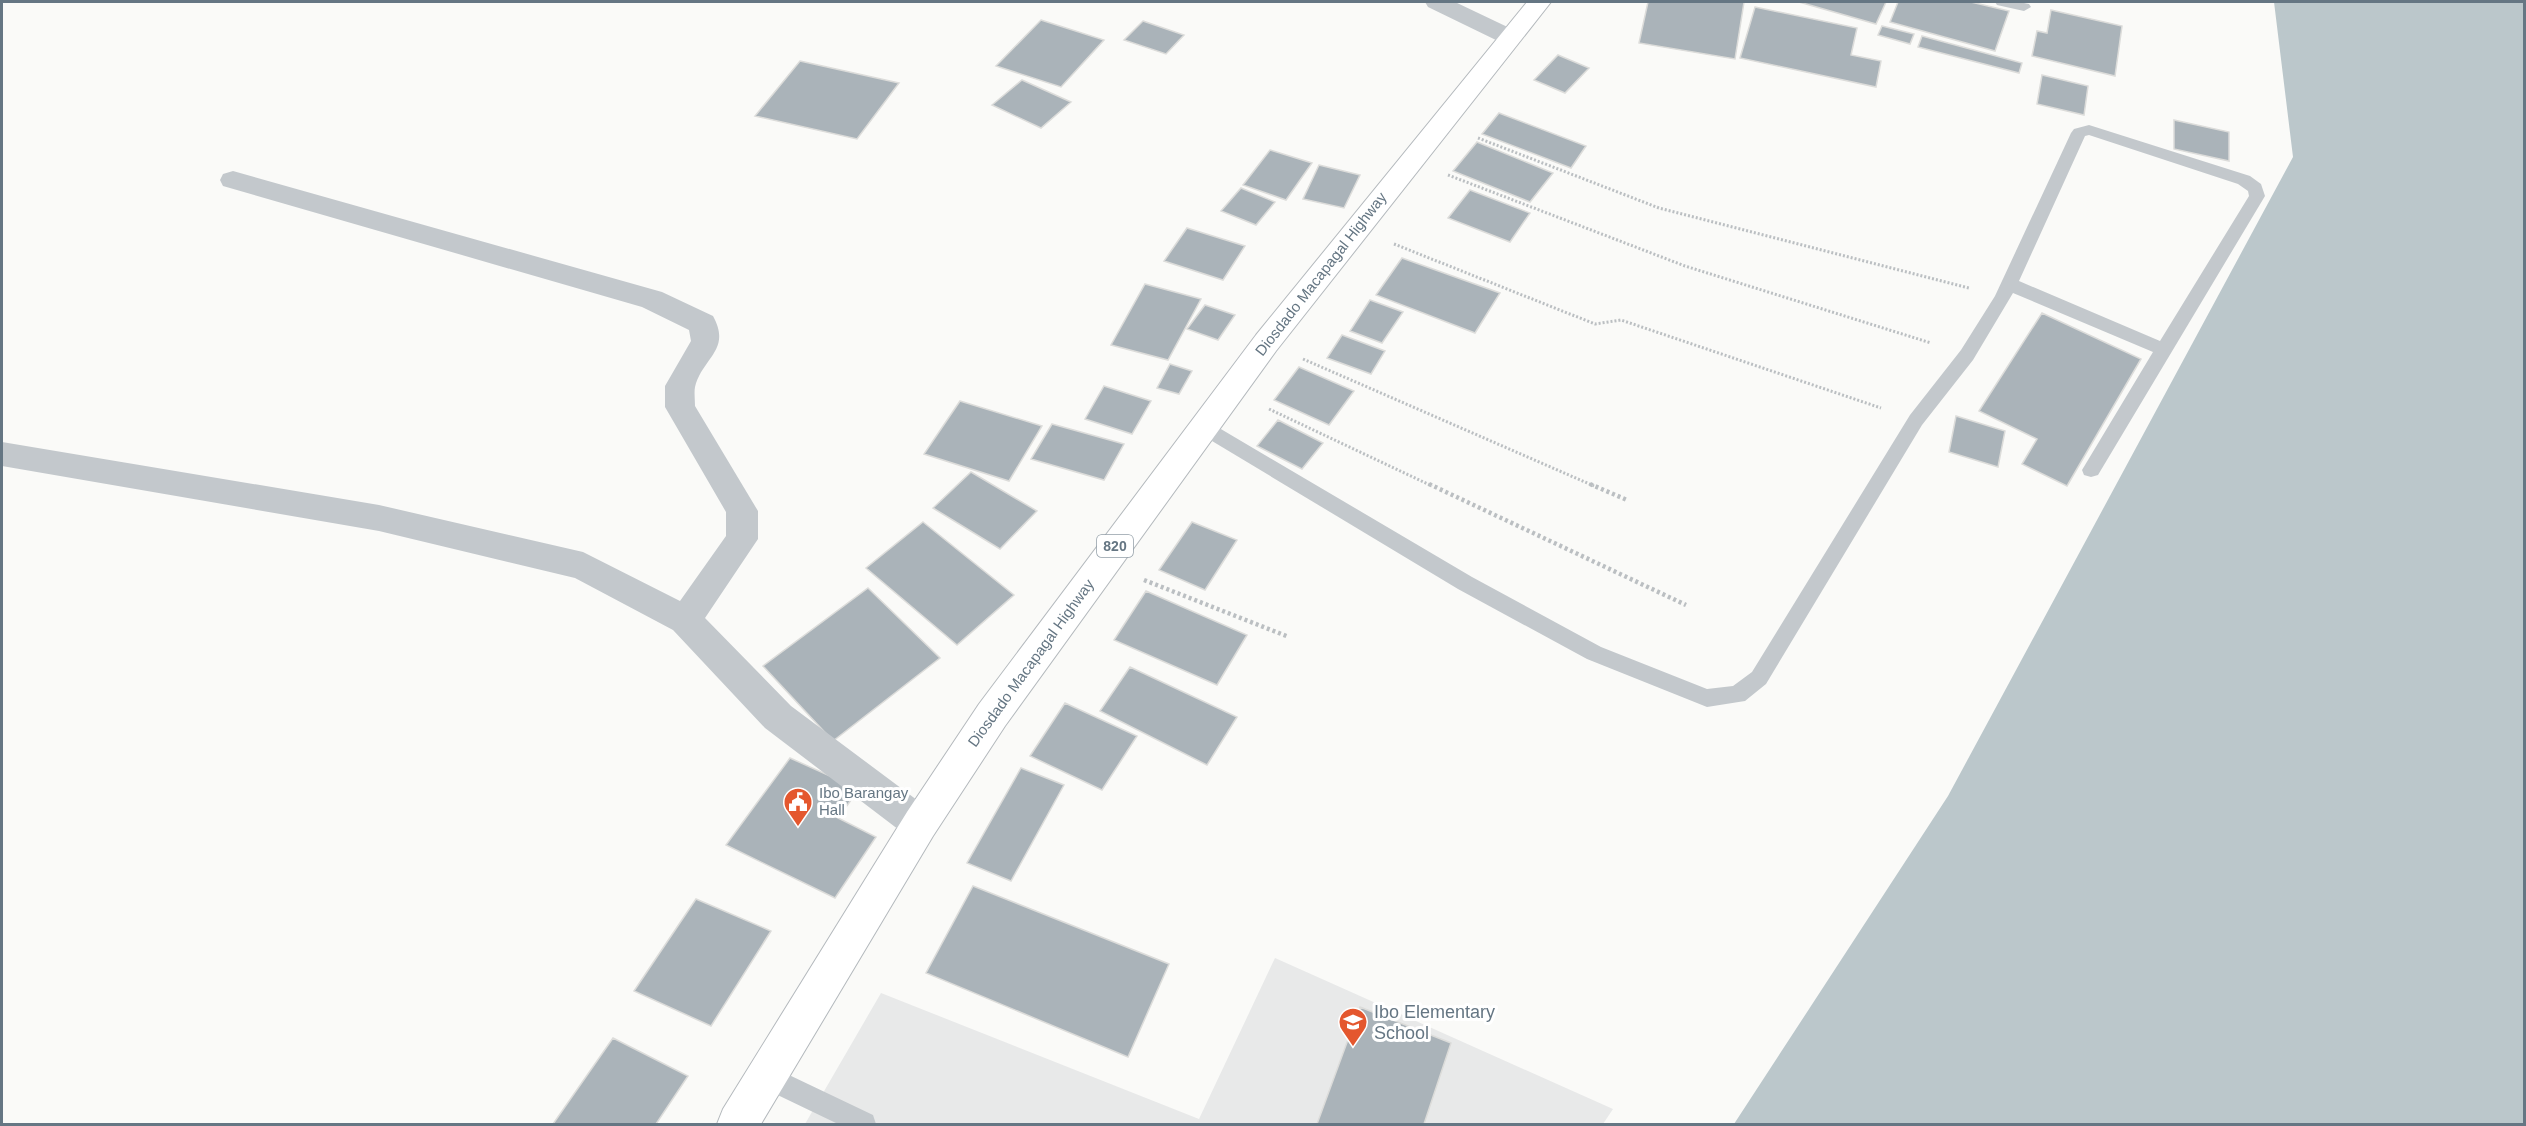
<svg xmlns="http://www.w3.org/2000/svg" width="2526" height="1126" font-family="Arial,sans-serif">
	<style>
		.built { fill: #e8e9e9 }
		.water { fill: #bbc7cb }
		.building { fill: #aab3b9; stroke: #dcdcda; stroke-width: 1.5 }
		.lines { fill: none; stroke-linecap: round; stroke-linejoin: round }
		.trunk-casing { stroke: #b4b9bd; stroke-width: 2 }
		.path-far1 { stroke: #bbbfc2; stroke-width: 3; stroke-dasharray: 2 2; stroke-linecap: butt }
		.path { stroke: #bbbfc2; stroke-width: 4.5; stroke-dasharray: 3 3; stroke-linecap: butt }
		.service { fill: #c3c8cc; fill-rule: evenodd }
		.minor { fill: #c3c8cc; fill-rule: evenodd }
		.trunk { fill: #fff; fill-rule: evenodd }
		.labels { text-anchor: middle; stroke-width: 6; stroke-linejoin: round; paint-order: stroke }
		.shield { fill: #fff; stroke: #939fa8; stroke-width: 1.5 }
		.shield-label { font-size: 14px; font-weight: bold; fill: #657683 }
		.street-label { font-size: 15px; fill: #657683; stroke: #fff }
		.poi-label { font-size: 15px; fill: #657683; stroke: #fff; text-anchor: start }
		.near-poi-label { font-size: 18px; fill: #657683; stroke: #fff; text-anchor: start }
	</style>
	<rect width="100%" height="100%" fill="#fafaf8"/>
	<path class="built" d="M1275,958L1613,1109L1603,1124H805L881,993L1199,1119Z"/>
	<path class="water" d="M2274,2H2524V1124H1734L1948,796L2293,157Z"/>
	<path class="building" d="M1648,2H1744L1735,59L1639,43Z
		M1799,2H1886L1876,24Z
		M1898,2H1971L2009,11L1995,51L1890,22Z
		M1755,7L1857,28L1851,55L1881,61L1876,87L1740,58Z
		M2051,10L2122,26L2115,76L2032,56L2037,31L2047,33Z
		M1041,20L1104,40L1061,87L996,66Z
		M1143,21L1184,35L1166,54L1124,40Z
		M1882,26L1914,34L1910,44L1878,35Z
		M1922,36L2022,63L2019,73L1918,47Z
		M1558,55L1589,68L1565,93L1534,80Z
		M800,61L899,83L857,139L755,116Z
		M2042,75L2088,86L2084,115L2037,104Z
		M1022,80L1071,102L1041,128L992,105Z
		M1499,113L1586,146L1571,168L1482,134Z
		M2174,120L2229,132V161L2174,149Z
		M1477,142L1553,173L1530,202L1453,171Z
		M1270,150L1312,163L1286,200L1243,185Z
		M1319,165L1360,175L1344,208L1303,199Z
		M1241,188L1275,202L1256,225L1221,211Z
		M1470,190L1530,213L1510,242L1448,218Z
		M1187,228L1245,246L1223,280L1164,261Z
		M1402,258L1500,293L1475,333L1376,295Z
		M1145,284L1201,299L1168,360L1111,345Z
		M1370,300L1403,312L1382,343L1350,331Z
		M1205,305L1235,315L1218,340L1187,329Z
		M2042,313L2141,359L2067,486L2022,464L2037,439L1979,411Z
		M1342,335L1385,351L1371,374L1327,358Z
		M1170,364L1192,371L1179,394L1157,388Z
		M1299,367L1354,391L1329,425L1274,400Z
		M1104,386L1151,401L1132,434L1085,419Z
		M960,401L1042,426L1009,481L924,454Z
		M1956,416L2005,431L1998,467L1949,452Z
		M1278,420L1323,443L1302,469L1257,446Z
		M1052,424L1124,444L1104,480L1031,459Z
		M971,472L1037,511L1000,549L933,508Z
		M923,522L1014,595L957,645L866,568Z
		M1192,522L1237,540L1205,590L1159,570Z
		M868,588L940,658L833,741L763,666Z
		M1146,591L1247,635L1217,685L1114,640Z
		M1130,667L1237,717L1207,765L1100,711Z
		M1065,703L1137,736L1102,790L1030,756Z
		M790,758L859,789L838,818L876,837L835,898L726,845Z
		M1021,768L1064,785L1011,881L967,863Z
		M973,886L1169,964L1128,1057L926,973Z
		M696,899L771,931L711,1026L634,991Z
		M1360,1007L1451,1043L1424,1124H1317Z
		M613,1038L688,1076L656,1124H553Z"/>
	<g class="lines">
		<g class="trunk-casing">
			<path id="trunk" d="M1527,2H1551L1276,351L1005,726L933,836L761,1124H717L723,1109L907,812L979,704L1256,335Z"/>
		</g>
		<path class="path-far1" d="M1478,138L1659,208L1969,288
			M1448,175L1685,266L1931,343
			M1394,244L1595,324L1621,320L1881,408
			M1303,359L1594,486
			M1269,409L1432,486"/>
		<path class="path" d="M1429,484L1686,605
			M1590,484L1627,500
			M1144,580L1289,637"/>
		<path class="service" d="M1995,2H2019L2029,4L2031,7L2024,11L1997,5Z
			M2089,125L2250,176L2261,184L2265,196L2098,475L2091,477L2084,475L2082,470L2153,352L2013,293L1973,360L1922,425L1766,684L1745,701L1707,707L1587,659L1458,589L1197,432L1194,427L1197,422L1203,420L1209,422L1472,577L1601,647L1707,689L1733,686L1752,672L1910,415L1961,350L1995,296L2071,133L2074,129ZM2089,135L2238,184L2248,191L2249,196L2160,341L2019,281L2085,136Z
			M766,1064L873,1115L876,1124H838L757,1085L754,1076L757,1067Z"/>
		<path class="minor" d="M1425,2H1455L1518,32L1521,37L1518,42L1509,45L1500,42L1428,7Z
			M233,171L662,292L713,316C732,350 702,358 695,387C694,392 695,400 695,406L758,511V539L705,618L791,706L933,812L939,824L933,836L920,841L907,836L765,728L673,630L575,578L379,531L2,466V442L379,505L583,552L680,601L726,536V512L665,407V386L691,341L689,330L642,307L223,186L220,180L223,174Z"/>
		<use href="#trunk" class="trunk"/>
	</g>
	<defs>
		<g id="civic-pin" transform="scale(1.5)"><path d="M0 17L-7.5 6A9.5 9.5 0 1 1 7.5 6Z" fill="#e4572e" stroke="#fff"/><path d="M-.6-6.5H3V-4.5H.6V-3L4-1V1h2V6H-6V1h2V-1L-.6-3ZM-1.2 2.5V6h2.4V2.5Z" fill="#fff"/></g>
		<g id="school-pin" transform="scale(1.5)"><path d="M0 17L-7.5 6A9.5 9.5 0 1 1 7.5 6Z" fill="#e4572e" stroke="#fff"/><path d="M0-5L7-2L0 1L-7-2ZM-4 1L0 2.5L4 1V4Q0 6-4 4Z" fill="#fff"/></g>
	</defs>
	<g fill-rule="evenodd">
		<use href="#civic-pin" x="798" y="802"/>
		<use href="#school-pin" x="1353" y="1022"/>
	</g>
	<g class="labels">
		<rect class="shield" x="1097" y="535" width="36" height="22" rx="4.5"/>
		<g class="shield-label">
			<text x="1115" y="551">820</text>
		</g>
		<g class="street-label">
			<text transform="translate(1321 274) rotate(-52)" y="5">Diosdado Macapagal Highway</text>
			<text transform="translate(1031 663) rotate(-54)" y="5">Diosdado Macapagal Highway</text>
		</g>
		<g class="poi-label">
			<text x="819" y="798">Ibo Barangay<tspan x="819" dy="17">Hall</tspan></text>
		</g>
		<g class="near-poi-label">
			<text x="1374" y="1018">Ibo Elementary<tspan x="1374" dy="21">School</tspan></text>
		</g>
	</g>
	<rect width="2526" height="1126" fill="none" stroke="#657683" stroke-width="6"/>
</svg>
